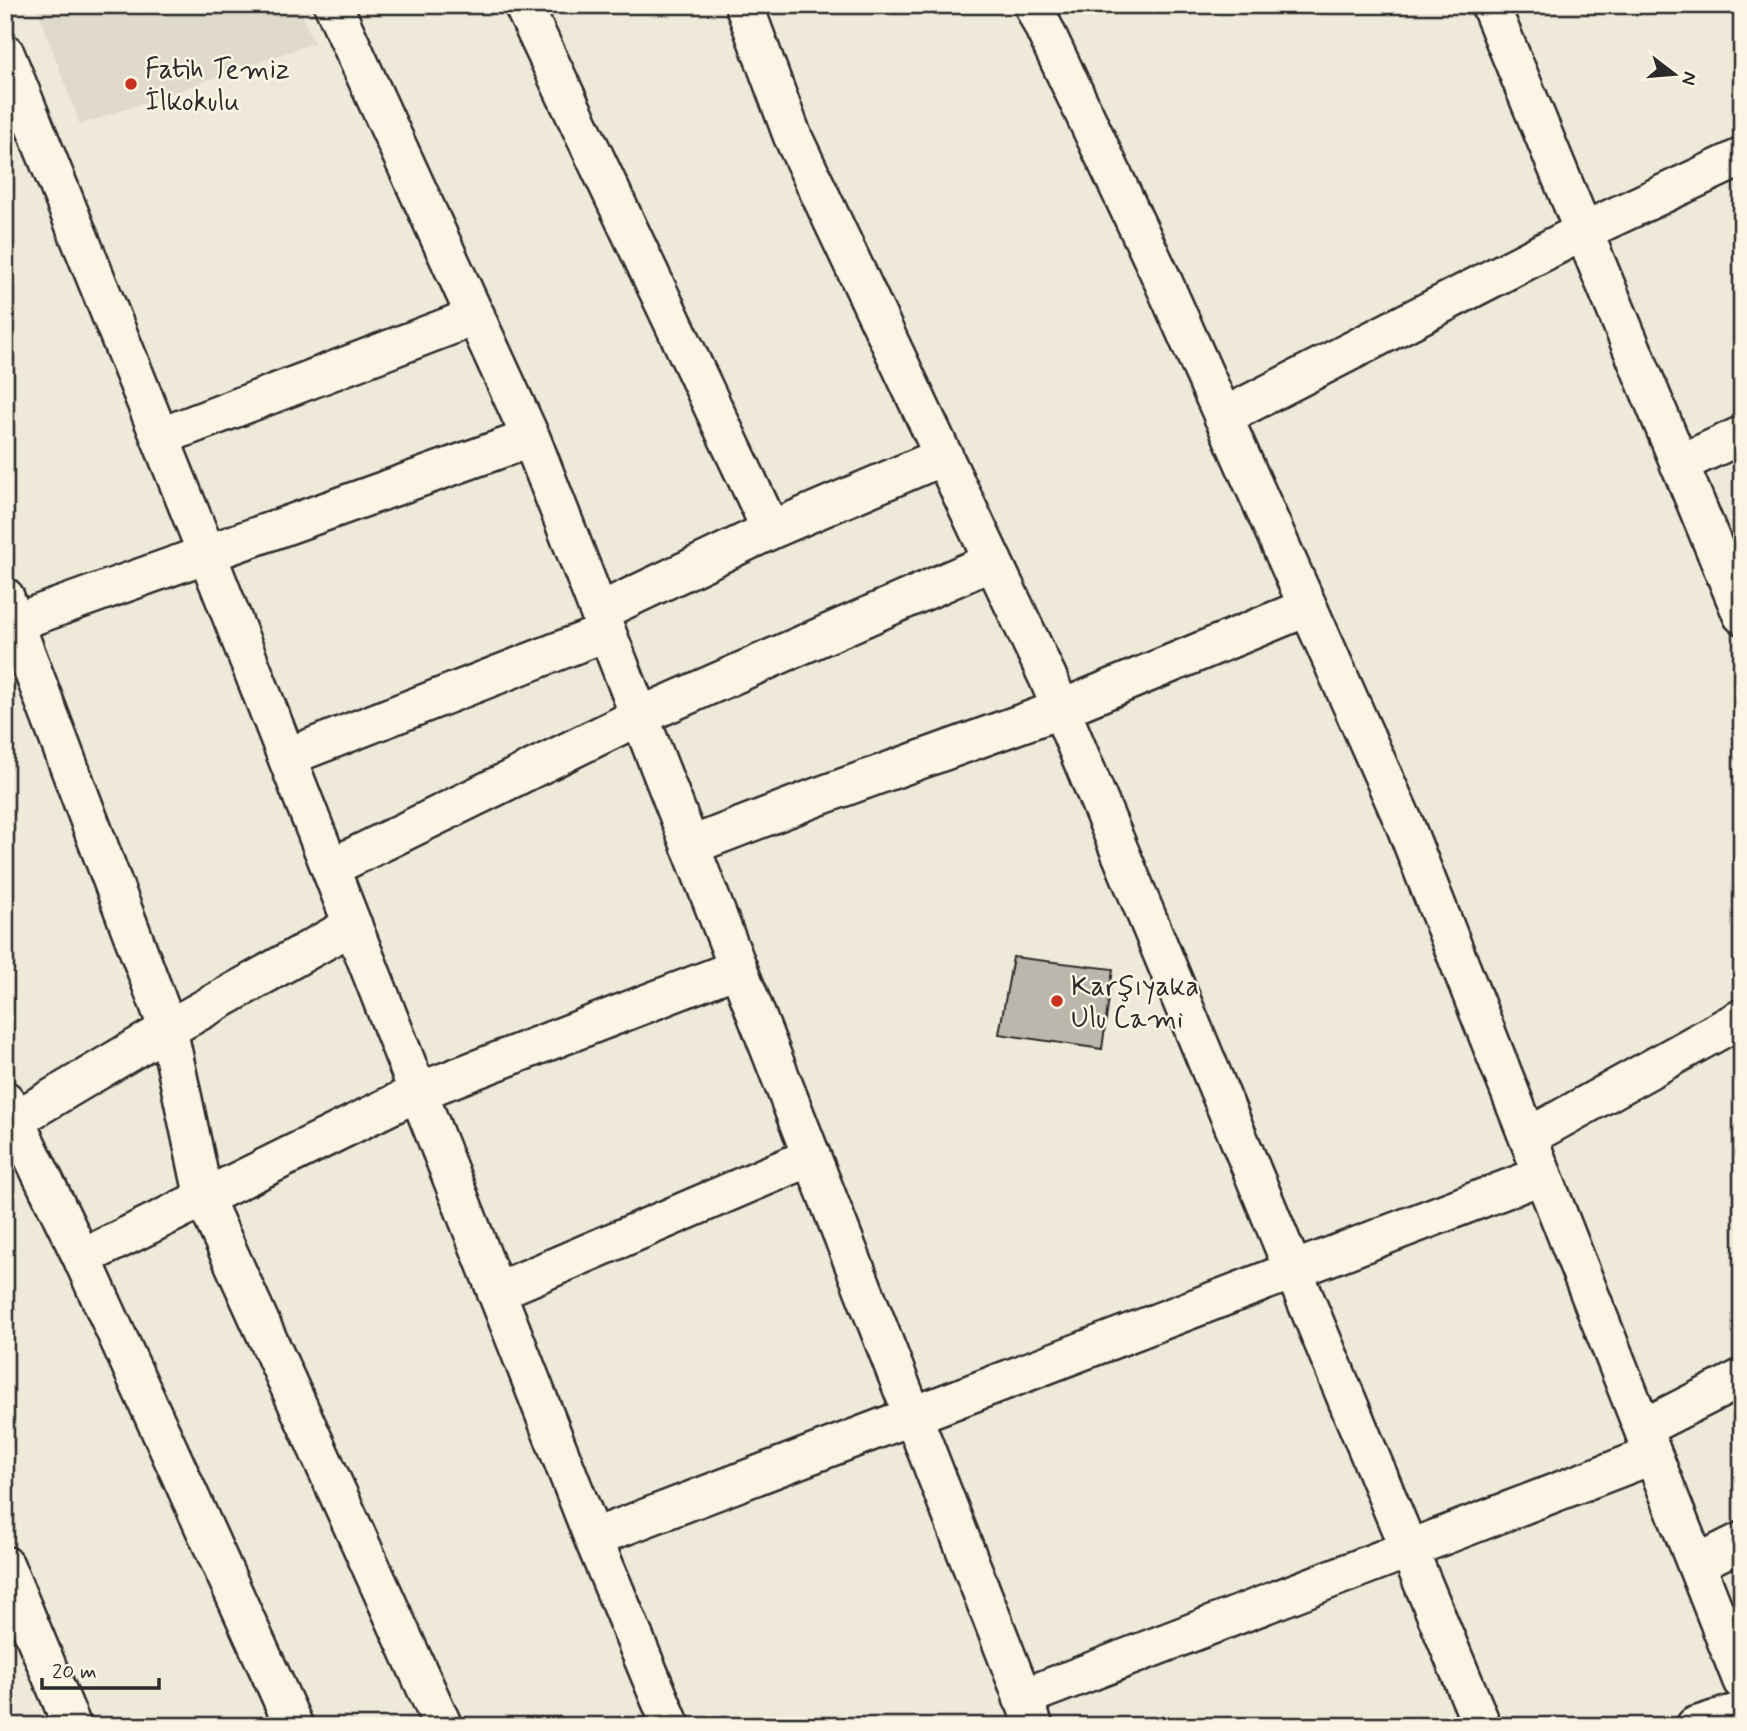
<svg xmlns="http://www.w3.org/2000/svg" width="1747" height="1731" font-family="Mynerve,sans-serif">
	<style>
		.built { fill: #e0dacc }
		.building { fill: #bcb7ac; stroke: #2b2b2b; stroke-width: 2 }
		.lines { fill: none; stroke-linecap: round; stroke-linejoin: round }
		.street-casing { stroke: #2b2b2b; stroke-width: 42 }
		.street { stroke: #fcf5e5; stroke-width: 37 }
		.poi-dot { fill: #c8321e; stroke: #fcf5e5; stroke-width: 2.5 }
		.labels { text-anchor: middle; stroke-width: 5; stroke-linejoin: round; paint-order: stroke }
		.poi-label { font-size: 28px; fill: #2b2b2b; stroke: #fcf5e5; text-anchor: start }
	</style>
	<rect width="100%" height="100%" fill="#efe9da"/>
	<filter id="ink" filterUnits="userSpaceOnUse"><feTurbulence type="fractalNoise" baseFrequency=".0143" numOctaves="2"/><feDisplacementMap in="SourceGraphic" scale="14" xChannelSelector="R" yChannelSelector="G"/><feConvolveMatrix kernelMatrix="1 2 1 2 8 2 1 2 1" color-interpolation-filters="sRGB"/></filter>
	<g filter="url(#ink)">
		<path class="built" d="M36,5H298L314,43L80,125Z"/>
		<path class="building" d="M1013,957L1113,969L1102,1049L999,1034Z"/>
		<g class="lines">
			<g class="street-casing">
				<path id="street" d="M333,5L531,438L1034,1726
					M523,5L771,530
					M744,5L792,135L1048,678L1482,1726
					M1033,5L1162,279L1405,825L1742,1681
					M1490,5L1742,615
					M5,53L207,554L593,1538L671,1726
					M1223,417L1584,231L1742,157
					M160,437L476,316
					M1679,464L1742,435
					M5,597L168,1029L204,1198L443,1726
					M599,612L771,530L944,456
					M5,626L531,438
					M287,757L607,632
					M690,846L817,797L1061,709L1308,607
					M330,868L640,716L993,561
					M5,1100L82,1258L294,1726
					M5,1126L168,1029L353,925
					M1528,1137L1742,1018
					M82,1258L418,1092L738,968
					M496,1292L811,1157
					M1643,1428L1742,1378
					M593,1538L1543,1175
					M1696,1564L1742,1541
					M5,1565L72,1726
					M1022,1698L1653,1455
					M1695,1726L1742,1711"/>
			</g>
			<use href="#street" class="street"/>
		</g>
	</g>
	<g class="poi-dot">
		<circle cx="131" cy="84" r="7"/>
		<circle cx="1057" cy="1001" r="7"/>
	</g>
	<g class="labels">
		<g class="poi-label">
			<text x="145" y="78">Fatih Temiz<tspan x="145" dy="32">İlkokulu</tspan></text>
			<text x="1071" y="995">Karşıyaka<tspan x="1071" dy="32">Ulu Cami</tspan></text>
		</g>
	</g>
	<rect width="1747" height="1731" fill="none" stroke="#fcf5e5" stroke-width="28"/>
	<rect x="14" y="14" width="1719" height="1703" fill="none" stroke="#2b2b2b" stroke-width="2.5" filter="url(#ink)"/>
	<g transform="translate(1674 74) rotate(106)" stroke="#fcf5e5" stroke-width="5" paint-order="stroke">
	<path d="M0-5L12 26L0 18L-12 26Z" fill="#2b2b2b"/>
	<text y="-10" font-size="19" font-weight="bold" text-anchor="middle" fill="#2b2b2b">N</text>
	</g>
	<path d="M42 1678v10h117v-10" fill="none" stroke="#2b2b2b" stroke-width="3.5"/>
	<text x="52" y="1678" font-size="21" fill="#2b2b2b" stroke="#fcf5e5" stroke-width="5" paint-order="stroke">20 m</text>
</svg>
